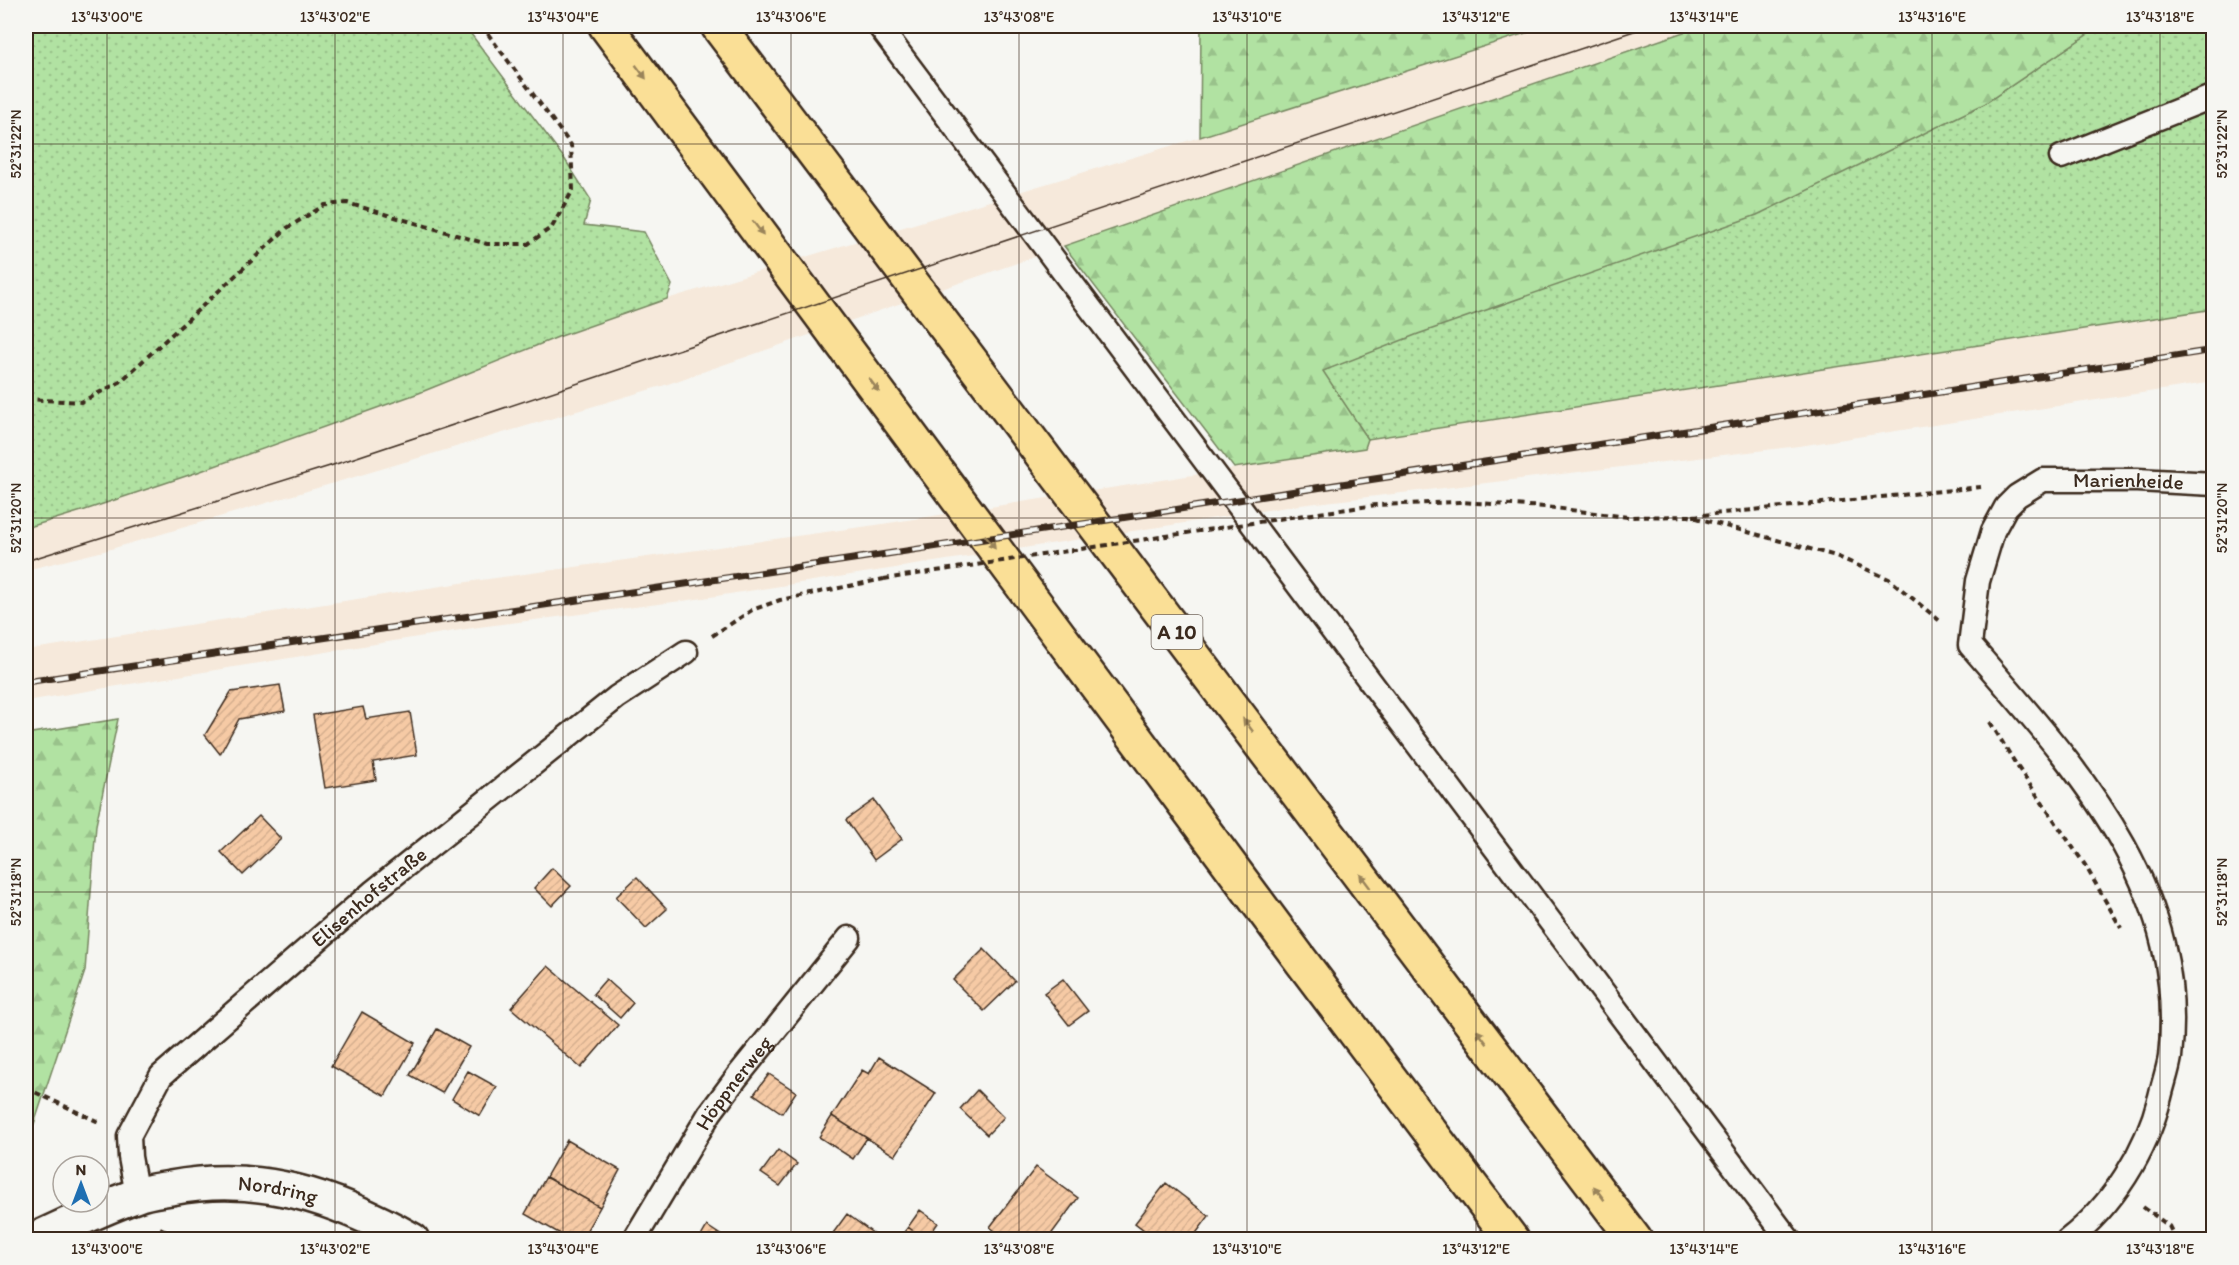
<svg xmlns="http://www.w3.org/2000/svg" width="2239" height="1265" font-family="Itim,sans-serif">
	<style>
		.built { fill: #f6e9db }
		.grass { fill: url(#grass-dots); stroke: #768660; stroke-width: 1.5 }
		.forest { fill: url(#forest-firs); stroke: #768660; stroke-width: 1.5 }
		.building { fill: url(#building-hatch); stroke: #3b2a1e; stroke-width: 1.5 }
		.lines { fill: none; stroke-linecap: round; stroke-linejoin: round }
		.service-casing { stroke: #3b2a1e; stroke-width: 27 }
		.minor-casing { stroke: #3b2a1e; stroke-width: 38 }
		.motorway-casing { stroke: #3b2a1e; stroke-width: 38 }
		.path { stroke: #3b2a1e; stroke-width: 4; stroke-dasharray: 6 4.5; stroke-linecap: butt }
		.service { stroke: #f6f6f2; stroke-width: 22 }
		.minor { stroke: #f6f6f2; stroke-width: 33 }
		.motorway { stroke: #fadf96; stroke-width: 33 }
		.tram { stroke: #3b2a1e; stroke-width: 1.5 }
		.rail-casing { stroke: #3b2a1e; stroke-width: 7 }
		.rail { stroke: #f6f6f2; stroke-width: 4.5; stroke-dasharray: 14; stroke-linecap: butt }
		.path-bridge { stroke: #3b2a1e; stroke-width: 4; stroke-dasharray: 6 4.5; stroke-linecap: butt }
		.oneway { fill: #9a845a }
		.ticks { fill: none; stroke: #3b2a1e; stroke-width: 1.5; stroke-opacity: 0.45 }
		.labels { text-anchor: middle; stroke-width: 4.5; stroke-linejoin: round; paint-order: stroke }
		.shield { fill: #f6f6f2; stroke: #73675e; stroke-width: 1.5 }
		.shield-label { font-size: 20px; font-weight: bold; fill: #3b2a1e }
		.street-label { font-size: 21px; fill: #3b2a1e; stroke: #f6f6f2 }
		.neatline { fill: none; stroke: #3b2a1e; stroke-width: 2 }
		.ticks-label { font-size: 15px; text-anchor: middle; fill: #3b2a1e }
	</style>
	<defs>
		<pattern id="grass-dots" width="8" height="8" patternUnits="userSpaceOnUse" patternTransform="scale(1.5)"><rect width="8" height="8" fill="#b1e2a2"/><path d="M2 2h.1M6 6h.1" fill="none" stroke="#99c28b" stroke-width="1.8" stroke-linecap="round"/></pattern>
		<pattern id="forest-firs" width="22" height="20" patternUnits="userSpaceOnUse" patternTransform="scale(1.5)"><rect width="22" height="20" fill="#b1e2a2"/><path d="M5 1l3.5 6h-7zM16 11l3.5 6h-7z" fill="#99c28b"/></pattern>
		<pattern id="building-hatch" width="6" height="6" patternUnits="userSpaceOnUse" patternTransform="scale(1.5)"><rect width="6" height="6" fill="#f6caa5"/><path d="M-1 1l2-2M0 6l6-6M5 7l2-2" fill="none" stroke="#d4ae8e"/></pattern>
	</defs>
	<rect width="100%" height="100%" fill="#f6f6f2"/>
	<filter id="ink" filterUnits="userSpaceOnUse"><feTurbulence type="fractalNoise" baseFrequency=".0167" numOctaves="2"/><feDisplacementMap in="SourceGraphic" scale="12" xChannelSelector="R" yChannelSelector="G"/><feConvolveMatrix kernelMatrix="1 2 1 2 8 2 1 2 1" color-interpolation-filters="sRGB"/></filter>
	<g filter="url(#ink)">
		<path class="built" d="M1548,26H1701L665,385L104,551L26,570V528L85,510L198,472L419,393L558,337L667,299L1200,137Z
			M2213,309V382L1799,446L1300,505L697,599L479,627L26,701V650L474,581L876,525L1365,448L1368,439Z"/>
		<path class="grass" d="M26,26H465L564,158L591,200L584,225L644,232L672,285L667,299L558,337L419,393L198,472L85,510L26,528Z
			M2100,26H2213V309L1368,439L1322,371L1984,104Z"/>
		<path class="forest" d="M1201,26H1548L1200,137Z
			M1701,26H2100L1984,104L1757,215L1418,334L1323,371L1368,439L1365,448L1234,468L1064,246Z
			M118,719L96,825L85,971L26,1148V734Z"/>
		<path class="building" d="M280,685L285,711L239,719L220,754L205,735L231,692Z
			M363,707L366,719L410,712L417,755L373,762L376,780L325,788L313,715Z
			M874,800L902,839L874,860L846,820Z
			M259,816L281,839L243,875L221,852Z
			M552,868L571,886L552,906L534,888Z
			M637,877L667,909L646,928L616,897Z
			M984,949L1015,981L984,1011L953,980Z
			M548,966L618,1025L581,1068L511,1008Z
			M606,979L633,1003L620,1018L593,994Z
			M1063,979L1088,1011L1069,1025L1044,993Z
			M362,1012L415,1043L385,1096L331,1066Z
			M437,1029L469,1047L442,1093L410,1075Z
			M879,1057L936,1093L895,1156L832,1116L862,1070L869,1074Z
			M468,1071L497,1087L480,1116L452,1099Z
			M769,1074L796,1092L782,1113L754,1094Z
			M977,1090L1004,1117L987,1135L960,1109Z
			M832,1116L867,1138L853,1159L819,1137Z
			M567,1140L620,1170L600,1207L546,1177Z
			M778,1150L797,1164L780,1186L761,1173Z
			M1036,1167L1078,1198L1047,1240H1006L990,1227Z
			M546,1177L600,1207L581,1240H571L525,1214Z
			M1166,1183L1209,1216L1191,1240H1157L1135,1223Z
			M920,1210L938,1223L926,1240L908,1227Z
			M847,1214L882,1240H828Z
			M707,1226L728,1240H699Z
			M908,1227L925,1240H898Z"/>
		<g class="lines">
			<g class="service-casing">
				<g id="service">
					<path d="M879,26L1789,1240"/>
					<path d="M2061,157L2214,96"/>
					<path id="s1" d="M137,1195L130,1157L129,1136L161,1076L374,891L617,697L686,652"/>
					<path id="s2" d="M634,1240L710,1113L737,1077L849,938"/>
					<path id="s3" d="M2068,1240C2113,1205 2146,1152 2160,1097C2163,1084 2168,1070 2170,1057C2189,885 2073,765 1970,645L1978,581L1993,531L2006,507L2017,496L2043,480H2137L2214,484"/>
				</g>
			</g>
			<g class="minor-casing">
				<g id="minor">
					<path id="s4" d="M34,1240C67,1225 101,1208 135,1196C146,1191 159,1190 171,1188C259,1171 336,1197 412,1240"/>
				</g>
			</g>
			<g class="motorway-casing">
				<path id="motorway" d="M606,26L1299,958L1512,1240
					M718,26L1635,1240"/>
			</g>
			<path class="path" d="M26,399L81,402L120,382L287,228L325,205L347,203L487,244H528L552,227L573,190L571,145L482,26
				M1298,516L1376,505L1459,502L1546,507L1628,517L1689,516L1836,556L1889,579L1940,621
				M1693,516L1981,487
				M712,636L752,610L780,600L884,579
				M1990,722L2017,766L2085,865L2121,928
				M26,1088L101,1123
				M2143,1207L2169,1226L2176,1240
				M160,1228L183,1240
				M167,1240L178,1237"/>
			<use href="#service" class="service"/>
			<use href="#minor" class="minor"/>
			<use href="#motorway" class="motorway"/>
			<path class="tram" d="M26,561L330,466L1649,26"/>
			<g class="rail-casing">
				<path id="rail" d="M26,682L880,555L2214,350"/>
			</g>
			<use href="#rail" class="rail"/>
			<path class="path-bridge" d="M884,579L1298,516"/>
		</g>
		<defs><path id="oneway-solid" d="M-6-.8H1V-3.2L6.5 0L1 3.2V.8H-6Z" transform="scale(1.5)"/></defs>
		<g class="oneway">
			<use href="#oneway-solid" transform="translate(641 72) rotate(53)"/>
			<use href="#oneway-solid" transform="translate(758 228) rotate(53)"/>
			<use href="#oneway-solid" transform="translate(874 385) rotate(53)"/>
			<use href="#oneway-solid" transform="translate(990 542) rotate(53)"/>
			<use href="#oneway-solid" transform="translate(1248 725) rotate(-127)"/>
			<use href="#oneway-solid" transform="translate(1365 881) rotate(-127)"/>
			<use href="#oneway-solid" transform="translate(1482 1037) rotate(-127)"/>
			<use href="#oneway-solid" transform="translate(1599 1193) rotate(-127)"/>
		</g>
	</g>
	<path class="ticks" d="M107,26V1240M335,26V1240M563,26V1240M791,26V1240M1019,26V1240M1247,26V1240M1476,26V1240M1704,26V1240M1932,26V1240M2160,26V1240M26,144H2214M26,518H2214M26,892H2214"/>
	<g class="labels">
		<rect class="shield" x="1151.5" y="615" width="51" height="34" rx="4.5"/>
		<g class="shield-label">
			<text x="1177" y="639">A 10</text>
		</g>
		<g class="street-label">
			<text dy="7" stroke="none"><textPath href="#s3" startOffset="963">Marienheide</textPath></text>
			<text dy="7" stroke="none"><textPath href="#s1" startOffset="402">Elisenhofstraße</textPath></text>
			<text dy="7" stroke="none"><textPath href="#s2" startOffset="186">Höppnerweg</textPath></text>
			<text dy="7" stroke="none"><textPath href="#s4" startOffset="255">Nordring</textPath></text>
		</g>
	</g>
	<rect width="2239" height="1265" fill="none" stroke="#f6f6f2" stroke-width="66"/>
	<g transform="translate(81 1184)"><circle r="28" fill="#f6f6f2" stroke="#aba49d" stroke-width="1.5"/>
	<path d="M0-4.5L10 22L0 15L-10 22Z" fill="#1f6fb2"/>
	<text y="-9" font-size="16" font-weight="bold" text-anchor="middle" fill="#3b2a1e">N</text>
	</g>
	<rect x="33" y="33" width="2173" height="1199" class="neatline"/>
	<g class="ticks-label">
		<text x="107" y="22">13°43'00"E</text>
		<text x="335" y="22">13°43'02"E</text>
		<text x="563" y="22">13°43'04"E</text>
		<text x="791" y="22">13°43'06"E</text>
		<text x="1019" y="22">13°43'08"E</text>
		<text x="1247" y="22">13°43'10"E</text>
		<text x="1476" y="22">13°43'12"E</text>
		<text x="1704" y="22">13°43'14"E</text>
		<text x="1932" y="22">13°43'16"E</text>
		<text x="2160" y="22">13°43'18"E</text>
		<text transform="translate(16 144) rotate(-90)" y="5">52°31'22"N</text>
		<text transform="translate(2222 144) rotate(-90)" y="5">52°31'22"N</text>
		<text transform="translate(16 518) rotate(-90)" y="5">52°31'20"N</text>
		<text transform="translate(2222 518) rotate(-90)" y="5">52°31'20"N</text>
		<text transform="translate(16 892) rotate(-90)" y="5">52°31'18"N</text>
		<text transform="translate(2222 892) rotate(-90)" y="5">52°31'18"N</text>
		<text x="107" y="1254">13°43'00"E</text>
		<text x="335" y="1254">13°43'02"E</text>
		<text x="563" y="1254">13°43'04"E</text>
		<text x="791" y="1254">13°43'06"E</text>
		<text x="1019" y="1254">13°43'08"E</text>
		<text x="1247" y="1254">13°43'10"E</text>
		<text x="1476" y="1254">13°43'12"E</text>
		<text x="1704" y="1254">13°43'14"E</text>
		<text x="1932" y="1254">13°43'16"E</text>
		<text x="2160" y="1254">13°43'18"E</text>
	</g>
</svg>
